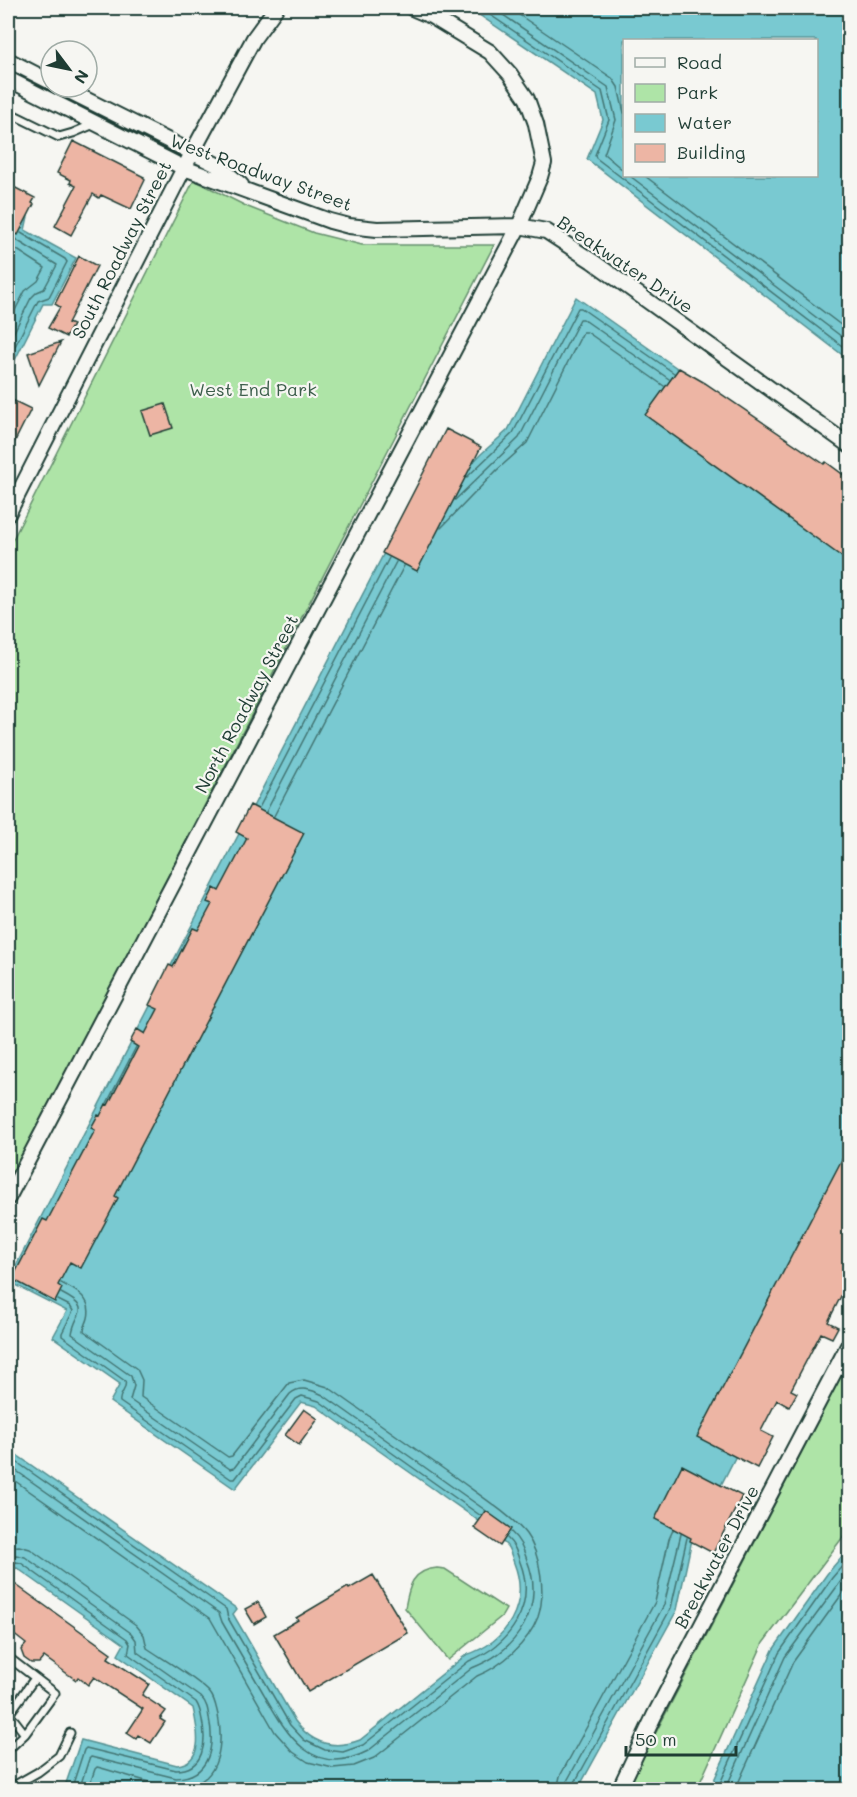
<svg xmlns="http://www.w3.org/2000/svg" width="857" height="1797" font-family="Mali,sans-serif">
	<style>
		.green { fill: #aee4a7; stroke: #66906e; stroke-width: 1.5 }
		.water { fill: #79c9d1; stroke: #559192; stroke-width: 1.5; fill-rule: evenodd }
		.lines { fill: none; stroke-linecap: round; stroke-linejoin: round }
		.shore { stroke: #437573; stroke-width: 1.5 }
		.building { fill: #edb5a4; stroke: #1f3d34; stroke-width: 1.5 }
		.lane-casing { stroke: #1f3d34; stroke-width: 11 }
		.street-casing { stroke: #1f3d34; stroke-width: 18 }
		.lane { stroke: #f6f6f2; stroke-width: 7 }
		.street { stroke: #f6f6f2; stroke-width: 14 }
		.labels { text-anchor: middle; stroke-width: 4.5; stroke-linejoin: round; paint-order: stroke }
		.street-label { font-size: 18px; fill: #1f3d34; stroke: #f6f6f2 }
		.park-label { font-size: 18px; fill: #3c5e4b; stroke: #f6f6f2 }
	</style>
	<rect width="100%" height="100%" fill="#f6f6f2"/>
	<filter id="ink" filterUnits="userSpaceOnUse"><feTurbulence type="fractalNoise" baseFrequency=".0167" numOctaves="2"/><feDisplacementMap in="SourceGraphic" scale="12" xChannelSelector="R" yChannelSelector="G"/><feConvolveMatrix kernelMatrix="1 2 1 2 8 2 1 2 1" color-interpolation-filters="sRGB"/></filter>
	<g filter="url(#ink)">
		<path class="green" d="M194,180L248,207L314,233L362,245H494L8,1186V549Z
			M849,1361V1529L763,1643L697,1789L626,1790Z
			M437,1568L445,1569L506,1609L502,1616L448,1660L405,1608C409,1586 412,1570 437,1568Z"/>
		<path class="water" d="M469,8H849V360L587,159L603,120L597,95ZM624,40H816V176H624Z
			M8,191L31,203L25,230L76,258L52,304H43L8,374Z
			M576,297L849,489V1234L691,1544L677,1610L578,1789H64L81,1740L177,1765C206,1762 197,1727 193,1708L118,1655L124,1644L17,1568L8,1571V1449L237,1609L233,1614L295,1721C312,1744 334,1750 360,1740L466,1655C507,1642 530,1604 514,1563C512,1557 510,1550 507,1546C487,1524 459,1508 435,1490C395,1462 355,1434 316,1406L301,1402L235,1489L110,1402L120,1384L53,1337L67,1311L8,1281L383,555L481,454L508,430Z
			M849,1548V1789H710L773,1650L827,1574Z"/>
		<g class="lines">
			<path class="shore" d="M480,8L602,91L609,120L595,155L596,158L850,352
				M493,8L608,87L616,120L604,154L624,171
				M509,8L612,78L618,87L624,113
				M630,176L850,343
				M645,176L850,332
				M8,244L45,268L38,281L25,291L8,324
				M8,344L31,298L37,292L44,289L57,265L18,241L12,233
				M8,360L38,301L49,297L67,262L65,259L21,233
				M467,477L513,433L578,308H581L674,373
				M455,500L519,438L580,319H583L669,379
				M441,528L497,470L527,443L583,332H587L664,386
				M259,808L389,558
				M266,812L396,562
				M274,816L404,566
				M107,1103L136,1047
				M61,1293C94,1310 75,1311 72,1334L131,1376L134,1386L130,1400L230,1469L234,1468L290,1394C300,1385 312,1390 323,1395L485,1510
				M58,1300L70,1306L73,1311L62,1333V1336L125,1381C128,1390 118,1394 120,1402L231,1479H235L296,1399L302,1396L319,1401L481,1516
				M8,1456L226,1609L228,1618L290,1725L304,1740L325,1750L343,1752L363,1745L469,1661C510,1645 537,1606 520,1562C517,1553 515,1545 507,1538
				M8,1465L219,1613L222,1622C235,1644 248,1667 261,1689C285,1731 310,1781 368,1751L472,1668C517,1651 546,1607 527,1560C523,1548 520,1540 511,1532
				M8,1476L210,1618L275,1732L293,1752L308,1762L333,1768L354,1766L374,1758L477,1676C502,1666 528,1643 538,1617C546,1594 541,1554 526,1534C511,1515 475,1492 455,1477C413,1447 371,1417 328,1387L304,1380L289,1383L232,1456L228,1457L141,1397L142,1380L137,1369L84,1331C84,1326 87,1323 88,1318C93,1298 75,1290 61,1283
				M8,1547L19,1546L30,1549L136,1625L144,1635L147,1648C163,1659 199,1680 210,1693C215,1699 216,1707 218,1715C223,1741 221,1781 187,1786C164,1790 122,1773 97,1767L95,1769L88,1790
				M8,1557L16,1555L25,1557L131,1633L136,1640L137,1652L201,1697C207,1703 208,1710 209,1718C215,1746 210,1777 176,1778L91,1757L89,1759L79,1790
				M8,1564L16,1562L21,1563L127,1639L130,1644L128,1654L196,1702C200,1708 201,1714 202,1720C207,1743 204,1770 176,1770L86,1748L84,1750L71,1790
				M557,1790L560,1776L655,1602L669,1539L673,1530
				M566,1790L567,1781L664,1605L681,1534
				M573,1790L574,1784L671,1608L687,1538
				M717,1790L779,1653L832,1578L850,1557
				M725,1790L785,1657L850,1569
				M735,1790L793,1662L850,1583"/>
		</g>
		<path class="building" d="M73,141L144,177L143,178L145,180L131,209L101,195L99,198L93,194L71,235L55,226L76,186L70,183L71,180L57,173Z
			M8,184L35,198L32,203L34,204L18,235L8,229Z
			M79,256L97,266L68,323L73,325L66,337L48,328L60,307L55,304Z
			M61,342L39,385L28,353Z
			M679,368L705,383L824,464L826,462L849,479V562L645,415Z
			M8,398L31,409L8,455Z
			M165,404L173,428L150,435L142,411Z
			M446,429L481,447L417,571L382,553Z
			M250,805L304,833L115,1196L118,1198L81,1268L70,1262L58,1285L62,1288L55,1302L12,1279L43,1219L47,1221L95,1130L91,1128L98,1115L100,1116L106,1104L108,1105L138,1047L130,1042L137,1029L145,1034L158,1009L149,1005L169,965L173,967L193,928L198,930L212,904L207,902L214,888L219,891L247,838L236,832Z
			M849,1146V1280L828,1322L838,1327L832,1338L821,1333L791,1390L797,1393L789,1407L777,1400L761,1431L773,1437L757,1468L697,1437Z
			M304,1409L318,1419L299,1445L285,1435Z
			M682,1465L742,1496L713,1553L690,1541L691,1538L655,1519Z
			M486,1511L511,1529L500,1546L474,1528Z
			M373,1575L408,1633L308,1692L274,1634L298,1620L296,1618L348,1587L349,1589Z
			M12,1582L111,1653L108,1658L149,1684L142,1695L166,1711L160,1719L165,1722L151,1743L138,1735L136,1739L127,1733L143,1709L94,1677L88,1685L78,1677L76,1680L44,1657L39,1663H31L24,1658L21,1650L26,1644L8,1630V1588Z
			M258,1602L266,1617L254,1624L245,1609Z"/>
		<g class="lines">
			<g class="lane-casing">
				<path id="lane" d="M8,112L59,137L73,133L94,124
					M8,1657L55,1693L25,1734
					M9,1714L35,1678
					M8,1715L15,1721L25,1734L8,1750
					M8,1789L38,1772L59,1756L70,1733"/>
			</g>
			<g class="street-casing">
				<path id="street" d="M8,60L51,82
					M8,79L184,168L330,221L349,226L377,229L519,226L546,231L592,261L850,446
					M61,87L217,165L241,185
					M8,514L184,168L254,38L276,8
					M8,1198L519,226L540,177L544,163L536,124L527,99L510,74L490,52L431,16L412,8
					M619,1790L654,1716L850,1342"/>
			</g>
			<use href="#lane" class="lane"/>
			<use href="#street" class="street"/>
		</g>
	</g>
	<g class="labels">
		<g class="street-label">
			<text transform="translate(261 173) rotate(20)" y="6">West Roadway Street</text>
			<text transform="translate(122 250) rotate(-63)" y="6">South Roadway Street</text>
			<text transform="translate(625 265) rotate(34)" y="6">Breakwater Drive</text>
			<text transform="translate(247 704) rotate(-62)" y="6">North Roadway Street</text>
			<text transform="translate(717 1557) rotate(-62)" y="6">Breakwater Drive</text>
		</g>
		<g class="park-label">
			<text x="253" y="396">West End Park</text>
		</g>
	</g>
	<rect width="857" height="1797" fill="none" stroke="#f6f6f2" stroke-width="30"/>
	<rect x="15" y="15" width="827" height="1767" fill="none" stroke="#1f3d34" stroke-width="2" filter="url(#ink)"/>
	<rect x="623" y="39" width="195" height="138" fill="#f6f6f2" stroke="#a0aca6" stroke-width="1.5"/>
	<rect x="635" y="58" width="30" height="9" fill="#f6f6f2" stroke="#a0aca6" stroke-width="1.5"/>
	<text x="677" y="69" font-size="18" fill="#1f3d34">Road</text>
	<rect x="635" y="84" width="30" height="18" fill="#aee4a7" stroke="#a0aca6" stroke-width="1.5"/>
	<text x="677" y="99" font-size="18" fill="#1f3d34">Park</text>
	<rect x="635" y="114" width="30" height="18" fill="#79c9d1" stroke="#a0aca6" stroke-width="1.5"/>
	<text x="677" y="129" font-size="18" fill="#1f3d34">Water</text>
	<rect x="635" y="144" width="30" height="18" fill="#edb5a4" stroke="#a0aca6" stroke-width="1.5"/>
	<text x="677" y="159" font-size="18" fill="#1f3d34">Building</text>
	<g transform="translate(69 69) rotate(122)"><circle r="28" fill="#f6f6f2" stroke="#a0aca6" stroke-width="1.5"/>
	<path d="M0-4.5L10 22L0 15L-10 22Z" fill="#1f3d34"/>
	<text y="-9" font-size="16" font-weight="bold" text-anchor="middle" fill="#1f3d34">N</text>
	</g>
	<path d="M626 1746v9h110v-9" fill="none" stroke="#1f3d34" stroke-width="3"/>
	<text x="635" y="1746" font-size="18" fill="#1f3d34" stroke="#f6f6f2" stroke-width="4.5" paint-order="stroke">50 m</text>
</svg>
